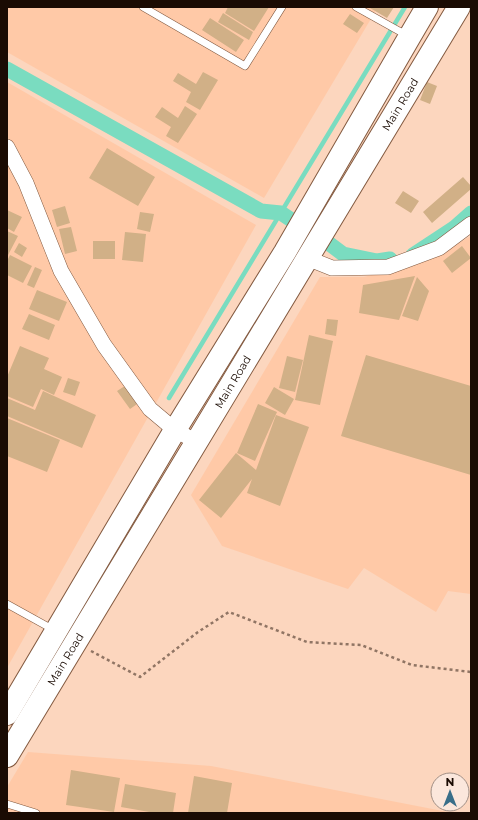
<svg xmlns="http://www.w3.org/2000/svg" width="478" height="820" font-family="Montserrat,sans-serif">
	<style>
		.built { fill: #ffc9a7 }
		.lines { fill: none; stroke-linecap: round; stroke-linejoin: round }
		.stream { stroke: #7adcc0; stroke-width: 4.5 }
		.canal { stroke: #7adcc0; stroke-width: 15 }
		.building { fill: #d1b087 }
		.service-casing { stroke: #835a40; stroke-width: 8 }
		.minor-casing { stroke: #835a40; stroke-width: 16 }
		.primary-casing { stroke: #835a40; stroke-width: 24 }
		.path { stroke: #907564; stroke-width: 2.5; stroke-dasharray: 3 3; stroke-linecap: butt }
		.service { stroke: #fff; stroke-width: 7 }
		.minor { stroke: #fff; stroke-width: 15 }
		.primary { stroke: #fff; stroke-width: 22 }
		.labels { text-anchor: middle; stroke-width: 3; stroke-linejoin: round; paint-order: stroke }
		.street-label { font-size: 11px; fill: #1a0b03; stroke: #fbe7dc }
	</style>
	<rect width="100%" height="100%" fill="#fcd6be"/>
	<path class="built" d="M7,7H378L264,198L7,52Z
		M7,82L256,225L7,668Z
		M471,236V594L448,591L436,612L364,568L348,589L222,546L191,495L320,277H364L428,260Z
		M28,752L211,766L453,813H7V787Z"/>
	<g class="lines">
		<path class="stream" d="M169,398L405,7"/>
		<path class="canal" d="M7,69L261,211L281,213L296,223
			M327,242L343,254L377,261L390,259
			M413,255L454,228L471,213"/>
	</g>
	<path class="building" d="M228,7H269L254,31L225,13Z
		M371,7H394L387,18L370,8Z
		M223,13L253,32L249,40L218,22Z
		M350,14L364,23L357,33L343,24Z
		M210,18L244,40L236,52L202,30Z
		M203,72L218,80L200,110L186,102L191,92L173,81L178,73L196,84Z
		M427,82L437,86L430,104L420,100Z
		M185,106L197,114L178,143L166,136L171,127L155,117L162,107L178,118Z
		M107,148L155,177L138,206L89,178Z
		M463,177L471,186V189L432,223L423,212Z
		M403,191L419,201L411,213L395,203Z
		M65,206L70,223L57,227L52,210Z
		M7,210L22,217L14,232L7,228Z
		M140,212L154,214L150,232L137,229Z
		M71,227L77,251L65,254L59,229Z
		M7,231L18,236L7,257Z
		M125,232L146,234L143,262L122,260Z
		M93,241H115V259H93Z
		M19,243L27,248L22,257L14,252Z
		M462,246L471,258L452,273L443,261Z
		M10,255L32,266L23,283L7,275V261Z
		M35,267L42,270L34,288L27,285Z
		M415,276L399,320L359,313L363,285Z
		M417,277L429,291L418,321L402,316Z
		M37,290L67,302L59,321L29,309Z
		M29,314L55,325L49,340L22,329Z
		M327,319L338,320L336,336L325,334Z
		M309,335L333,341L320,405L295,400Z
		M20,346L49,358L44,369L62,377L54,395L41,389L33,407L7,396V377Z
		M366,355L471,386V475L341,436Z
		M287,356L303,360L295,392L279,388Z
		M68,378L80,382L75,396L63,392Z
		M128,384L140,402L130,409L117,391Z
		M274,387L294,399L285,415L265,403Z
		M43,391L96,415L82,448L7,416V398L35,410Z
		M258,404L277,412L255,461L237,453Z
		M276,415L309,427L280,506L247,493L252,479L221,518L199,500L236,453L256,470Z
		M7,418L60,440L47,472L7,456Z
		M71,770L120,778L114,812L66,805Z
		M194,776L232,783L227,813H188Z
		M125,784L176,793L173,813H155L121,807Z"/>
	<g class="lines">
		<g class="service-casing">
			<path id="service" d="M143,7L245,66L282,7
				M356,7L399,31L409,35
				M7,604L54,630
				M7,804L36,813"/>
		</g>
		<g class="minor-casing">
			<path id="minor" d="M7,147L26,183L61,271L104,345L150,409L175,430L197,442
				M307,258L332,268L388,267L439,248L471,224"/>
		</g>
		<g class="primary-casing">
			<g id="primary">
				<path d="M7,714L175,430L285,252L410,36L427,7"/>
				<path id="s1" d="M7,756L459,7"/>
			</g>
		</g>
		<path class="path" d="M91,651L140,677L198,632L229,612L307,642L361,645L412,665L471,672"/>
		<use href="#service" class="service"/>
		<use href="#minor" class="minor"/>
		<use href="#primary" class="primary"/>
	</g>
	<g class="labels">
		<g class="street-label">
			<text dy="4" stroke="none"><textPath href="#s1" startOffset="761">Main Road</textPath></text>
			<text dy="4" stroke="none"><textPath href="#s1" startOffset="437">Main Road</textPath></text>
			<text dy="4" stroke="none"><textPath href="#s1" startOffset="113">Main Road</textPath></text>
		</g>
	</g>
	<rect width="478" height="820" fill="none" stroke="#1a0b03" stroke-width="16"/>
	<g transform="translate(450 792)"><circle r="19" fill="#fbe7dc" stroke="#a18f85"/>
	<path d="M0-3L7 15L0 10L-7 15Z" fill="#386e89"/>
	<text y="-6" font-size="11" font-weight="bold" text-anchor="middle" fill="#1a0b03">N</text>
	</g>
</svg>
